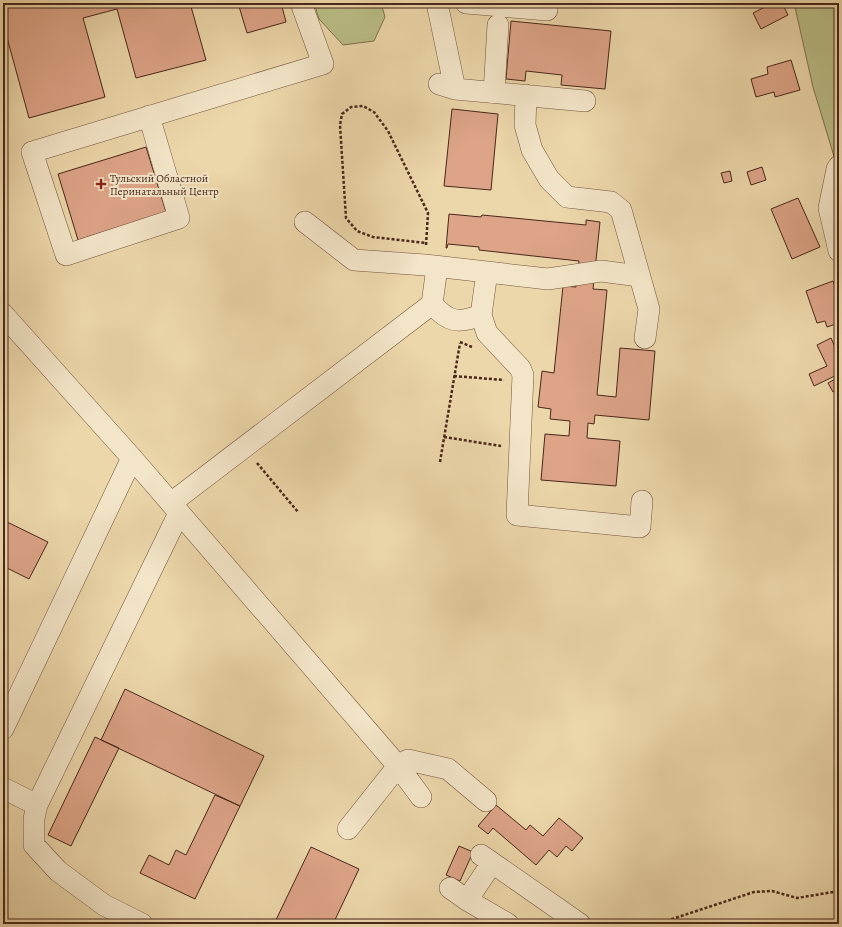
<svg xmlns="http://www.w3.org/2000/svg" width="842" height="927" font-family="Alegreya,serif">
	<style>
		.green { fill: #babe87; stroke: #827250 }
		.building { fill: #dda488; stroke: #49271a }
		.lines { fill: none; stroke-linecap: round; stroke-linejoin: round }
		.minor-casing { stroke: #72533e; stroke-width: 22 }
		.path { stroke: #49271a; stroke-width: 2.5; stroke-dasharray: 3 2; stroke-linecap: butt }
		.minor { stroke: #f3e5c8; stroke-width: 21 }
		.poi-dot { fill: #8f2418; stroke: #f3e5c8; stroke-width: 1.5 }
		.labels { text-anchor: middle; stroke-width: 4; stroke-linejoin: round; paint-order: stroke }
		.poi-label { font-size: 11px; fill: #49271a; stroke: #f3e5c8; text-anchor: start }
	</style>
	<rect width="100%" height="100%" fill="#ecd7aa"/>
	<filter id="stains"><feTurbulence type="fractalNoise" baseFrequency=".005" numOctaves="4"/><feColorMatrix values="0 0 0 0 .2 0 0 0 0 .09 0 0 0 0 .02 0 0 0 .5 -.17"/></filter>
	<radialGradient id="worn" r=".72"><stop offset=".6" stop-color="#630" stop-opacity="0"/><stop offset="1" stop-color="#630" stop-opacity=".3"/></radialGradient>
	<path class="green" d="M314,3H381L385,17L374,41L343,45L319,19Z
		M794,3H839V173L813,87Z"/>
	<path class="building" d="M3,3H190L206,60L136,78L117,9L83,18L105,97L29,118L3,23Z
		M238,3H281L286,22L247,33Z
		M763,3H782L788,15L761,29L753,13L765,7Z
		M511,21L611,31L605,89L561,85L562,75L526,71L525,81L506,79Z
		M791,60L800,90L775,97L774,92L756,97L751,79L768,74L767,67Z
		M452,109L498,114L491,190L444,186Z
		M146,147L166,212L78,240L58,174Z
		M762,167L766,180L751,185L747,172Z
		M730,171L732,181L724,183L721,173Z
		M798,198L820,247L792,259L771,209Z
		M449,214L481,217L482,215L586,225V220L600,222L593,289L607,290L597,395L616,397L620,348L655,351L649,420L595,415L594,424L588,423L587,438L620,441L616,486L541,480L545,434L569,436L570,421L550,419L551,409L538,407L542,371L554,373L563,286L576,287L579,261L479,250V247L448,244L447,248H446Z
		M833,281L839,297V323L827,327L825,321L817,323L806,291Z
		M831,338L839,356V374L814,386L809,374L827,366L817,345Z
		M839,377V389L833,392L828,383Z
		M3,520L48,542L29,579L3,566Z
		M125,689L264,756L240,806L101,740Z
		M95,737L119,748L71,846L48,835Z
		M215,795L240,806L195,899L140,873L149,855L169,865L176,850L186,855Z
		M496,805L526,830L530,825L543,836L559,818L583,838L572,851L566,846L557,857L549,850L536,865L493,828L488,834L478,826Z
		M459,846L473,852L460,881L446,875Z
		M311,847L359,869L333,924H274Z"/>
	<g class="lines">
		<g class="minor-casing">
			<path id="minor" d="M437,3L455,89
				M466,3L547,10
				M439,84L455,89L585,101
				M494,93L498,25
				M526,95L525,125L532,150L549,179L567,197L611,202L621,210L649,309L645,338
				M149,116L179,218L66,255L32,152L323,64L301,3
				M839,166L837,169L829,208L839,251
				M305,222L354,260L425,265L548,279L601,271L639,276
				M437,267L432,304C448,322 458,324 481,315L487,272
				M3,314L132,458L398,766L348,829
				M481,315L487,333L520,368L523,375L517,515L640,527L642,501
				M171,503L432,304
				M3,729L132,458
				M3,788L37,805
				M421,797L398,766L408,760L448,769L486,801
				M481,855L580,924
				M450,888L467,900L508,924
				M467,900L492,863
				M142,924L104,905L58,871L34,845V819L37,805L179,513"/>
		</g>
		<path class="path" d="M426,245L428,213L388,131L374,112L363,106L351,107L342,114L340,125L346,218L357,231L373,237L426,243
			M460,342L472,347
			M454,376L504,380
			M444,437L501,446
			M440,462L460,343
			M257,463L298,512
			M657,924L754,892L772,891L797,898L839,891"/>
		<use href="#minor" class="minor"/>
	</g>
	<path class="poi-dot" d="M99 178h4v4h4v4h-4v4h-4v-4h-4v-4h4z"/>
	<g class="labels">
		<g class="poi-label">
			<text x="110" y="182">Тульский Областной<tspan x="110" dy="13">Перинатальный Центр</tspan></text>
		</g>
	</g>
	<rect width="842" height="927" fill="none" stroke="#ecd7aa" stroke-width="16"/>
	<rect x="4" y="4" width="834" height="919" fill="none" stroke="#49271a" stroke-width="2"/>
	<rect x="8" y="8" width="826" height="911" fill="none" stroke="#49271a"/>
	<rect width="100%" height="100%" filter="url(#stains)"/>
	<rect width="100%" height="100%" fill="url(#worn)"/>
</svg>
